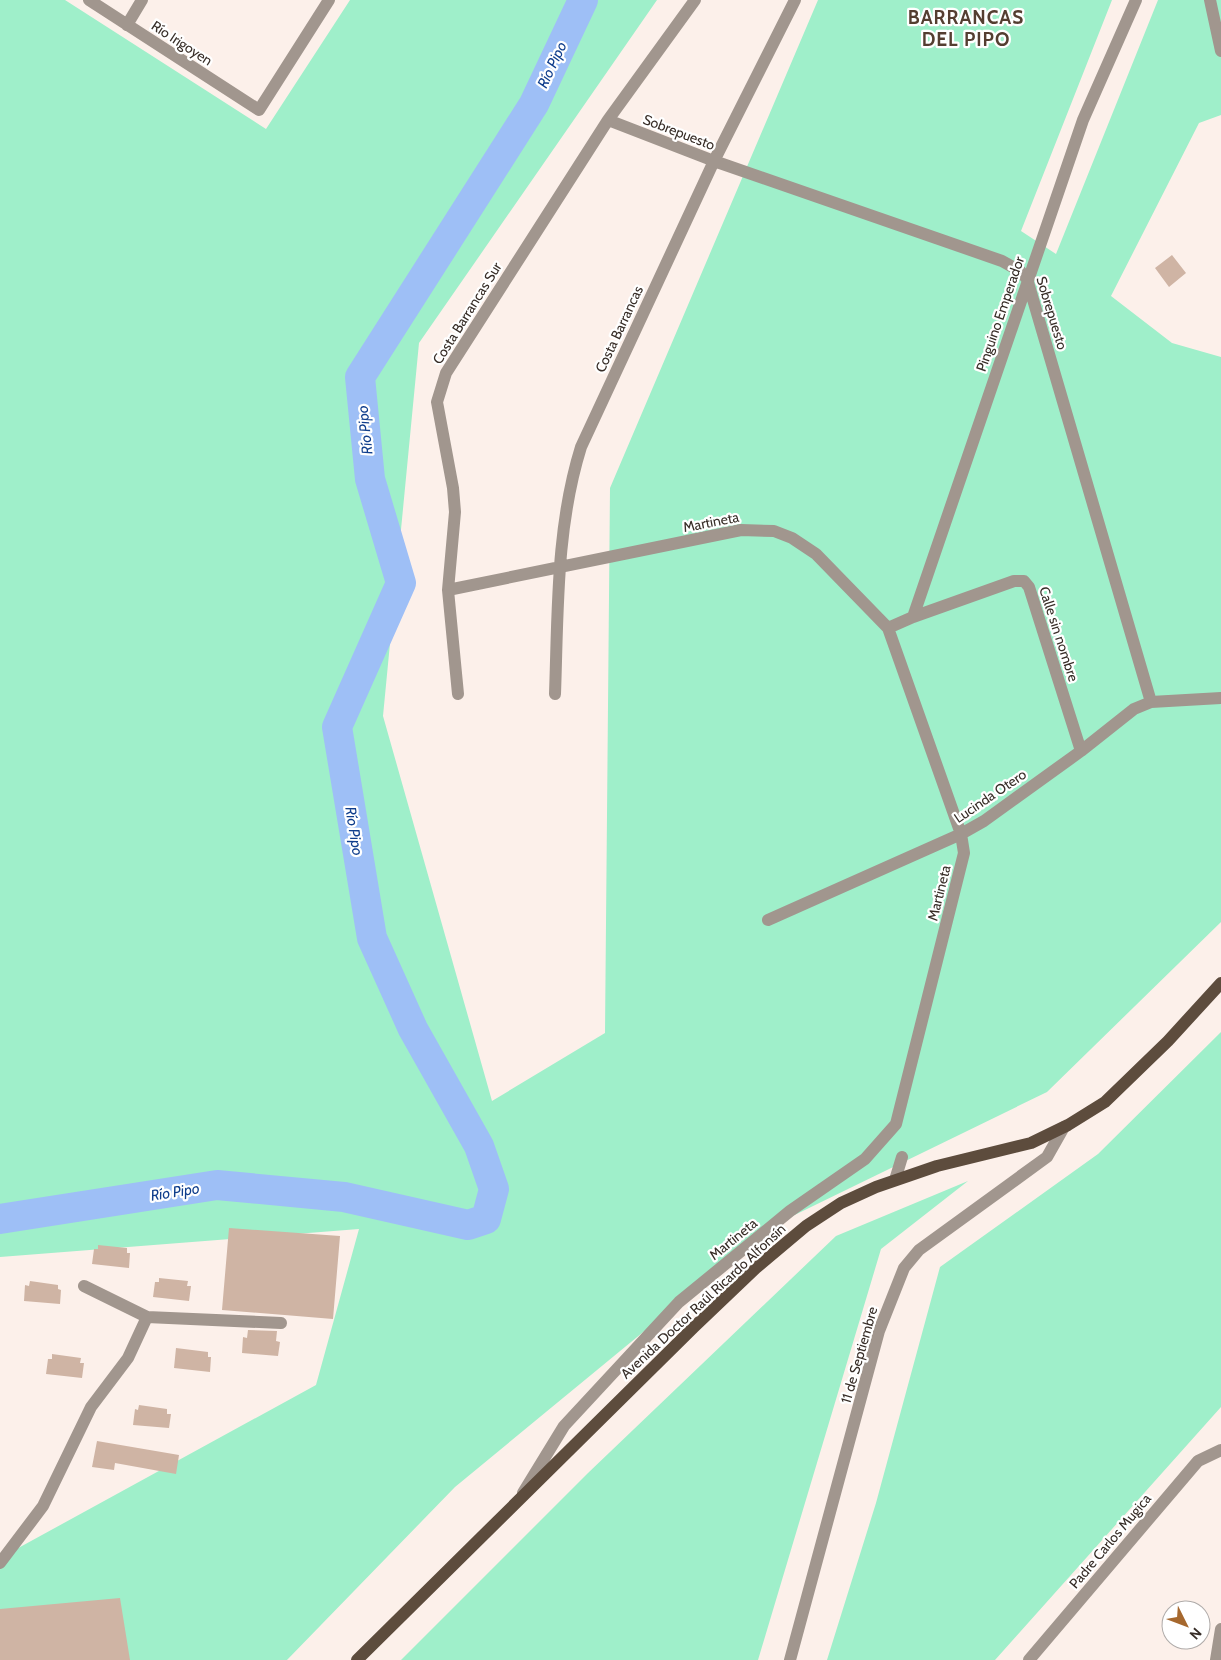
<svg xmlns="http://www.w3.org/2000/svg" width="1221" height="1660" font-family="Cabin,sans-serif">
	<style>
		.green { fill: #9fefca }
		.lines { fill: none; stroke-linecap: round; stroke-linejoin: round }
		.river { stroke: #9ebff6; stroke-width: 30 }
		.building { fill: #cfb4a4 }
		.street { stroke: #a1968e; stroke-width: 12 }
		.primary { stroke: #5d4c3d; stroke-width: 12 }
		.labels { text-anchor: middle; stroke-width: 4.5; stroke-linejoin: round; paint-order: stroke }
		.street-label { font-size: 14px; fill: #372d27; stroke: #fff }
		.water-label { font-size: 15px; font-style: italic; fill: #103e8c; stroke: #fff }
		.district-label { font-size: 19px; font-weight: bold; letter-spacing: 1px; fill: #543e31; stroke: #fff }
	</style>
	<rect width="100%" height="100%" fill="#fcf0ea"/>
	<path class="green" d="M0,0H65L266,129L350,0H657L419,343L383,716L492,1101L605,1033L610,488L818,0H1112L1021,231L1056,254L1158,0H1221V115L1199,123L1111,296L1172,343L1221,357V922L1047,1092L772,1226L455,1487L287,1660H0V1558L316,1385L359,1229L0,1257Z
		M1221,1032V1407L995,1660H827L876,1503L940,1267L1098,1154Z
		M968,1181L881,1249L758,1660H401L588,1473L836,1236Z"/>
	<g class="lines">
		<path class="river" d="M0,1219L217,1185L344,1197L468,1225L486,1219L494,1189L479,1146L413,1029L372,938L337,727L401,583L370,479L360,377L534,104L583,0"/>
	</g>
	<path class="building" d="M1172,255L1186,273L1169,287L1155,268Z
		M229,1228L340,1236L333,1319L222,1310Z
		M98,1245L127,1248V1253H130L129,1268L92,1264L94,1249H98Z
		M159,1278L188,1281L187,1286H191L189,1301L153,1297L155,1282H159Z
		M30,1281L58,1285V1289L61,1290L60,1304L24,1301L25,1285L29,1286Z
		M248,1330L277,1331L276,1341L280,1342L278,1356L242,1353L243,1337L247,1338Z
		M176,1348L208,1352V1357H211L210,1372L174,1368Z
		M52,1354L81,1358L80,1363H84L82,1378L46,1374L48,1359H52Z
		M139,1405L167,1409V1414H171L169,1428L133,1425L135,1409L138,1410Z
		M97,1441L179,1455L176,1474L115,1463L114,1470L92,1467Z
		M120,1598L130,1660H0V1609Z"/>
	<g class="lines">
		<path class="street" d="M89,0L259,110L329,0
			M1210,0L1221,51
			M127,25L142,0
			M608,120L714,161L1002,261L1020,271L1027,279L1151,702
			M448,590L741,530L774,531L792,538L816,554L888,628L961,834L964,853L896,1124L865,1159L790,1211L679,1302L564,1426L523,1493
			M913,617L1014,581H1024L1029,587L1081,751
			M888,628L913,617L1083,120L1136,0
			M458,694L448,590L455,512L453,488L437,402L446,373L608,120L695,0
			M555,694C558,611 556,527 581,447L714,161L795,0
			M768,920L961,834L984,821L1081,751L1134,709L1151,702L1221,698
			M895,1180L902,1157
			M84,1286L147,1317
			M0,1563L43,1506L91,1407L128,1358L147,1317L281,1323
			M790,1660L879,1331L904,1268L919,1250L1047,1157L1064,1127
			M1029,1660L1198,1461L1221,1450
			M1216,1660L1221,1629"/>
		<path class="primary" d="M357,1660L694,1327L756,1268L806,1226L841,1203L876,1187L937,1166L1031,1143L1068,1125L1105,1102L1168,1041L1221,983"/>
	</g>
	<g class="labels">
		<g class="street-label">
			<text transform="translate(182 43) rotate(33)" y="5">Río Irigoyen</text>
			<text transform="translate(679 132) rotate(21)" y="5">Sobrepuesto</text>
			<text transform="translate(467 313) rotate(-58)" y="5">Costa Barrancas Sur</text>
			<text transform="translate(1052 313) rotate(73)" y="5">Sobrepuesto</text>
			<text transform="translate(1000 314) rotate(-71)" y="5">Pinguino Emperador</text>
			<text transform="translate(619 329) rotate(-65)" y="5">Costa Barrancas</text>
			<text transform="translate(711 522) rotate(-11)" y="5">Martineta</text>
			<text transform="translate(1059 634) rotate(72)" y="5">Calle sin nombre</text>
			<text transform="translate(990 796) rotate(-34)" y="5">Lucinda Otero</text>
			<text transform="translate(939 893) rotate(-76)" y="5">Martineta</text>
			<text transform="translate(733 1239) rotate(-39)" y="5">Martineta</text>
			<text transform="translate(703 1301) rotate(-43)" y="5">Avenida Doctor Raúl Ricardo Alfonsín</text>
			<text transform="translate(859 1355) rotate(-74)" y="5">11 de Septiembre</text>
			<text transform="translate(1110 1541) rotate(-50)" y="5">Padre Carlos Mugica</text>
		</g>
		<g class="water-label">
			<text transform="translate(552 65) rotate(-65)" y="5">Río Pipo</text>
			<text transform="translate(365 430) rotate(-96)" y="5">Río Pipo</text>
			<text transform="translate(354 831) rotate(81)" y="5">Río Pipo</text>
			<text transform="translate(175 1192) rotate(-9)" y="5">Río Pipo</text>
		</g>
		<g class="district-label">
			<text x="966" y="24">BARRANCAS<tspan x="966" dy="22">DEL PIPO</tspan></text>
		</g>
	</g>
	<g transform="translate(1186 1625) rotate(132)"><circle r="24" fill="#ffffff" stroke="#afaba9"/>
	<path d="M0-4L9 19L0 12L-9 19Z" fill="#a6682e"/>
	<text y="-8" font-size="14" font-weight="bold" text-anchor="middle" fill="#372d27">N</text>
	</g>
</svg>
